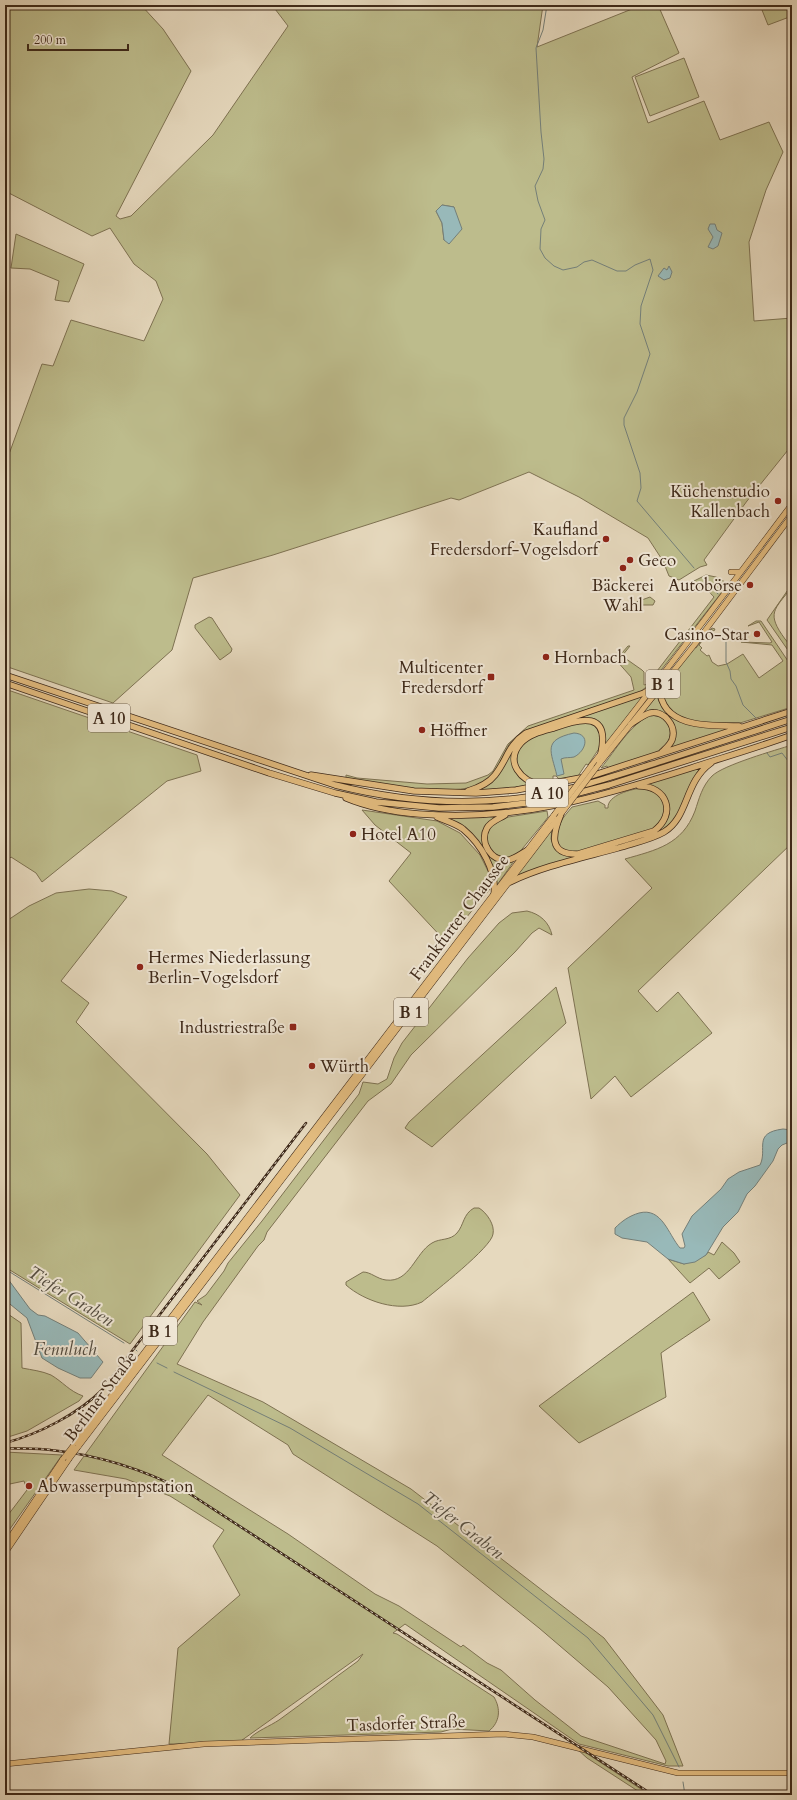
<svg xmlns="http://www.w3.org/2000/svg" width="797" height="1800" font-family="Cardo,serif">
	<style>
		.green { fill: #bdbc8c; stroke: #7e7252; fill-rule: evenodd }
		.water { fill: #98b9b9; stroke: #747f79 }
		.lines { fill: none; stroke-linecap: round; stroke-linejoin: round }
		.stream { stroke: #747f79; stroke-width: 1 }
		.major-casing { stroke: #3e2919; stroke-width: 6 }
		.highway-casing { stroke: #3e2919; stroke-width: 7 }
		.major { stroke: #e3bc7f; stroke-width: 5 }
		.highway { stroke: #e3bc7f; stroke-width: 5.5 }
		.rail-casing { stroke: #3e2919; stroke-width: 2.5 }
		.rail { stroke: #efe6d5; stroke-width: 1; stroke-dasharray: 3; stroke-linecap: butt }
		.major-bridge-casing { stroke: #3e2919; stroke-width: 6; stroke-linecap: butt }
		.major-bridge { stroke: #e3bc7f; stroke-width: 5 }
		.poi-dot { fill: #8f2418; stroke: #efe6d5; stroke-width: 1.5 }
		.labels { text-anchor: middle; stroke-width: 4; stroke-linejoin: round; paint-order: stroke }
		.shield { fill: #efe6d5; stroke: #736251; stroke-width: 1 }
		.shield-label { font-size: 16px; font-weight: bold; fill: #3e2919 }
		.poi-label { font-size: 17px; fill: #3e2919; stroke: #efe6d5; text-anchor: start }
		.street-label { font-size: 17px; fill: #3e2919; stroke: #efe6d5 }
		.water-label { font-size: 18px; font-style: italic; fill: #544d41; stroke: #efe6d5 }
	</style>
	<rect width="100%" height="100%" fill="#e6d9be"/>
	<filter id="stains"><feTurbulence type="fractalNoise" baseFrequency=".005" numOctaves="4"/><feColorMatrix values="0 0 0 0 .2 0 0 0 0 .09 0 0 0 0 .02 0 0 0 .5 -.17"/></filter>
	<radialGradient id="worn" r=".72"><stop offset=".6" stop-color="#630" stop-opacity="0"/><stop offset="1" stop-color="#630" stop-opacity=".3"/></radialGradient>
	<path class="green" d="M5,5H141L163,29L191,71L116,216L120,219L131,216L213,135L288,26L272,5H543L537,47L642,5H658L679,53L632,77L648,123L704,101L720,140L769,122L783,152L766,190L749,242L754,321L792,318V445L747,501L704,560L707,565L700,567L679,580L669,576L663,561L648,538L579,497L529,472L459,500L451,498L273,555L193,578L172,650L113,703L5,666V465L42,364L53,366L71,320L144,341L163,299L156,281L134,264L110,228L92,236L5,191ZM442,205L454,207L444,240L442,223L436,211Z
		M760,5H792V16L768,25Z
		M684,58L699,97L650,116L635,77Z
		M16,234L84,264L69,302L55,300L59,281L30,269L11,268Z
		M706,575L716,577L725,582V588L651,683L640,692L524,731C519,735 514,739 510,743C502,755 499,770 488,780C465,800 376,785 346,779V775L357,778L427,784L466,783L488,775L493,771L508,744L528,726L634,690L631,677L616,660L628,646H630L622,656L642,670L644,672V685L647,684L714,597C704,587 703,581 689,587L688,584Z
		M792,584V587C774,610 766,613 785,639C790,645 792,648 792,656L767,620Z
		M650,597L655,601L653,605H628Z
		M209,617L212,618L232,649L231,652L220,660L195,628V625Z
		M756,621H761L792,667V707L740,723L696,722L680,717L667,708L662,693L666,683L694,647L696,648L712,628L715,629L714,631L711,629L699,645L702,648L700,650L707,656L709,655L712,662L718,666L727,664L743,654L759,678L783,661L772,645L741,642L770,643L772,642L759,622L748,626Z
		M5,689L197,755L201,771L167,781L42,882L36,873L11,857L5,863Z
		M645,695L604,747C610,728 595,718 578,717Z
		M657,696C665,727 710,724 736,727L666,750L674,739L666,716L643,713Z
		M651,715C659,716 669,719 670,728C675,756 628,761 608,768L607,766L601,768C616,750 630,724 651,715Z
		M575,722H590L600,730V747L588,765L586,764L578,776L560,780L556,776H553V781C533,786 530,780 517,767C517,760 516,754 519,748C530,731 558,728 575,722Z
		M519,743L515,769C519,780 527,783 537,785L477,791C503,779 500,760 519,743Z
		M792,745V843L638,991L657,1012L678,992L712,1033L631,1097L615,1076L591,1099L568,968L652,888L625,859C656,850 682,845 695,811C699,799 702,786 712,776C723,765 776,750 792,745Z
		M702,767C687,782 688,799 678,815C672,824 663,829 654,835C658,831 662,827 665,823C677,805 662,787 644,784Z
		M642,788L657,793L665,805L664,816L653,829L577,852C557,853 553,838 561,822C563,817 568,812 572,807L598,801L605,805V808H608C607,795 632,789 642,788Z
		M362,810L437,821L460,833L480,855L489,873L490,889L446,942L389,881L411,853L375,825Z
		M547,811L548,817L545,821L518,854L506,858L494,854L486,841L489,828L502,818Z
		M499,816L493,819L483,844L488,853L514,861L497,885L494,870L477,841L442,817Z
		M552,828L551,839L553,844L579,857L535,869L515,878Z
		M89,889L112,891L127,897L61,981L89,1003L76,1022L207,1154L240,1195L130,1344L5,1267V922L29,906L56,893Z
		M527,911C540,914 549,922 552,935L539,928L532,933L515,952L411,1055L391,1084L368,1101L267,1232L264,1240L258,1246L203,1322L177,1364L263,1402L411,1489L604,1638L663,1715L683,1766H668L579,1744L405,1624L393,1633L397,1634L494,1697C501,1709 500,1722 489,1731L452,1729L441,1732L250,1738C257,1731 270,1726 279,1720C306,1701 331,1680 358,1661L363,1654L238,1743L169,1744L178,1648L240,1595L213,1546L224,1530L170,1496L126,1479L74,1470L195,1302L202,1305L197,1301L206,1295L224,1271L228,1263L262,1221L359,1094L363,1082L378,1084L387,1079L394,1058L402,1043L468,958L499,923L512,913ZM208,1395L288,1445L293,1454L437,1546L539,1628L608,1687L656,1740L666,1761L665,1764L581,1736L535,1700L501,1670L487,1663L463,1645L461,1647L399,1606L375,1594L288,1534L162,1455Z
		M556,987L566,1023L432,1147L405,1128L409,1122Z
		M474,1208H479C487,1213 495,1225 493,1234C492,1247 434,1292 422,1302C399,1313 364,1301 346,1285V1282L363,1272C371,1272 377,1279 386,1280C410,1283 415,1253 432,1243C440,1238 450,1241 457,1233C464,1225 463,1214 474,1208Z
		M722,1242L734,1253L740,1262L719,1279L709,1268L690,1283L668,1259L684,1264L706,1255L708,1252L714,1255Z
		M693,1292L710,1320L661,1353L666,1397L579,1443L539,1406Z
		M5,1312L21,1323L22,1368C32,1370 42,1371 51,1375C63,1382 69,1391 83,1396L79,1401L27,1431L5,1438Z
		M5,1452L62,1455L5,1536V1519L27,1490L24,1481L5,1485Z
		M577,1749L583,1751L650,1795H644L587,1758Z"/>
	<path class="water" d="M442,205L454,207L462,229L449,244L444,240L442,223L436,211Z
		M710,224H715L717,230L722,233L718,246L713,249L708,247L713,237L708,229Z
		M669,266L672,272L670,278L664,280L658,276L664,268L667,270Z
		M574,733C591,734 586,751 574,757C570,758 565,757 561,759L564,774L557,776C551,751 542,740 574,733Z
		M783,1129L792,1130V1141L782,1145L778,1149L773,1161L755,1186L747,1194L738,1212L723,1227L706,1255L695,1262L684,1264L668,1259L647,1242L622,1238L615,1234V1228C622,1221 629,1216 639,1213C662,1207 668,1234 680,1248H684L685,1246L682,1234L692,1216L721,1189L728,1179L739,1172L760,1165C768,1149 752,1133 783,1129Z
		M5,1275L30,1309L38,1315L45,1316L78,1333L103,1362L91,1378H80L58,1368L42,1358L27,1318L5,1300Z"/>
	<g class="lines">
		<path class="stream" d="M547,5L543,30L536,48L541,132L544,159L543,169L535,186L538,201L545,220L541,229L540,249L545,258L554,266L563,270L577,267L584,262L592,260L617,271H626L635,265L650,259L653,270L641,306L640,324L650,354L637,392L624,418V425L640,473L641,488L637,501L694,568
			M705,580L718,594
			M726,639V662L730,671L731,679L736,686L743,705L756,718
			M767,753L770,757L782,753L792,766
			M5,1269L124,1343
			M136,1350L137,1351
			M157,1363L167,1368
			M174,1372L290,1428L418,1504L588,1638L653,1715L679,1767
			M683,1782L685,1795"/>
		<g class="major-casing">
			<path id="major" d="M731,572H740
				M599,764L695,644L792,515
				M591,766C660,680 726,592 792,504
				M73,1446L554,815
				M78,1447L558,818
				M5,1545L63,1459
				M5,1553L69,1459
				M5,1764L204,1744L504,1734L533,1737L678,1773H792"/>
		</g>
		<g class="highway-casing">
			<path id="highway" d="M5,675L335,785C398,801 463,806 527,797C573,790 618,775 662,761C705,747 749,733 792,719
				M5,683L269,773L335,793L376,802L439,808L493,807L551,800L609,785L792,727
				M660,689C661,728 710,726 739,726
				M631,724C637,720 643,715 650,713C664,710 677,726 672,740C670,745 666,748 662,752
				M311,775L414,791L476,793L516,790L591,776L792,711
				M541,785C521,781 504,762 521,743C529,734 543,731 554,728C581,718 610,711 601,753
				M468,791C478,788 488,784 495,775C507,760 508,745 526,733L644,693L653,688
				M346,798C370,808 394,812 419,814C517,822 600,797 691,768C725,757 759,747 792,735
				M561,814C553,833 547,855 578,854L654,831C677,814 667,786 639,786
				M505,815C499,819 491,821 487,828C479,842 491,862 508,860C515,859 522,853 528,850
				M437,817C446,821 455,823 463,829C481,844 497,871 494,895
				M510,882C543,866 582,858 618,848C633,843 650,840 664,832C689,817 684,782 711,763"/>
		</g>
		<use href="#major" class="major"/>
		<use href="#highway" class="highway"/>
		<g class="rail-casing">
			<path id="rail" d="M5,1443C39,1434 78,1414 103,1389L306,1123
				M5,1448C20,1449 36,1448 51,1450C98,1455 145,1470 187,1492L653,1795"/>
		</g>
		<use href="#rail" class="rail"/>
		<g class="major-bridge-casing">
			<path id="major-bridge" d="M561,814L599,764
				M554,815L591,766
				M63,1459L73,1446
				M69,1459L78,1447"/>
		</g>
		<use href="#major-bridge" class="major-bridge"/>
	</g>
	<g class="poi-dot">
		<circle cx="778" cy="501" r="4"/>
		<circle cx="606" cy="539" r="4"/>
		<circle cx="630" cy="560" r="4"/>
		<circle cx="623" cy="568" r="4"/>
		<circle cx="750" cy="585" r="4"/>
		<circle cx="757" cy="634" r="4"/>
		<circle cx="546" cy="657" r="4"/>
		<rect x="487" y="673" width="8" height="8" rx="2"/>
		<circle cx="422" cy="730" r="4"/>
		<circle cx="353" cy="834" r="4"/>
		<circle cx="140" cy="967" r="4"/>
		<rect x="289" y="1023" width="8" height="8" rx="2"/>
		<circle cx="312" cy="1066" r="4"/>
		<circle cx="29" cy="1486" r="4"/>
	</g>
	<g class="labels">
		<g class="shield">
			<rect x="646" y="670" width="34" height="28" rx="3"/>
			<rect x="88" y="704" width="42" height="28" rx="3"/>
			<rect x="526" y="779" width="42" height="28" rx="3"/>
			<rect x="394" y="998" width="34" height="28" rx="3"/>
			<rect x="143" y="1317" width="34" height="28" rx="3"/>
		</g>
		<g class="shield-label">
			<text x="663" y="690">B 1</text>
			<text x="109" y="724">A 10</text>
			<text x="547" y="799">A 10</text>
			<text x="411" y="1018">B 1</text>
			<text x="160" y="1337">B 1</text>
		</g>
		<g class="poi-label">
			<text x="770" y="497" text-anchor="end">Küchenstudio<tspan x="770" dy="20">Kallenbach</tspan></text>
			<text x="598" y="535" text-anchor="end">Kaufland<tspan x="598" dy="20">Fredersdorf-Vogelsdorf</tspan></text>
			<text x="638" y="566">Geco</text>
			<text x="623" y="591" text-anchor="middle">Bäckerei<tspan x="623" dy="20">Wahl</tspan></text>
			<text x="742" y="591" text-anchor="end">Autobörse</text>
			<text x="749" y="640" text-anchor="end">Casino-Star</text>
			<text x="554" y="663">Hornbach</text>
			<text x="483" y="673" text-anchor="end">Multicenter<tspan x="483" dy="20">Fredersdorf</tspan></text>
			<text x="430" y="736">Höffner</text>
			<text x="361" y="840">Hotel A10</text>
			<text x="148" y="963">Hermes Niederlassung<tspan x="148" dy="20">Berlin-Vogelsdorf</tspan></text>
			<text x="285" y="1033" text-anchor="end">Industriestraße</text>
			<text x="320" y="1072">Würth</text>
			<text x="37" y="1492">Abwasserpumpstation</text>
		</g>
		<g class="street-label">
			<text transform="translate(459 917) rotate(-53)" y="6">Frankfurter Chaussee</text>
			<text transform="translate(100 1396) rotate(-53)" y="6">Berliner Straße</text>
			<text transform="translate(406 1723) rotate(-2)" y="6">Tasdorfer Straße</text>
		</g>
		<g class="water-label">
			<text transform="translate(71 1296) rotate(32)" y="6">Tiefer Graben</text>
			<text x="65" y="1355">Fennluch</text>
			<text transform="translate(463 1525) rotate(38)" y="6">Tiefer Graben</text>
		</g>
	</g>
	<rect width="797" height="1800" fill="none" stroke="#e6d9be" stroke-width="20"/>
	<rect x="6" y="6" width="785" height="1788" fill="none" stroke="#3e2919" stroke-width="2"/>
	<rect x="10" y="10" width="777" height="1780" fill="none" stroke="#3e2919"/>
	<path d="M28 44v6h100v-6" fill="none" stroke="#3e2919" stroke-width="2"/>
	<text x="34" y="44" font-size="12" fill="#3e2919" stroke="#efe6d5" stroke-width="3" paint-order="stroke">200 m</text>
	<rect width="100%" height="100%" filter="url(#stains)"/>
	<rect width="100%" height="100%" fill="url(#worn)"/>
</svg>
